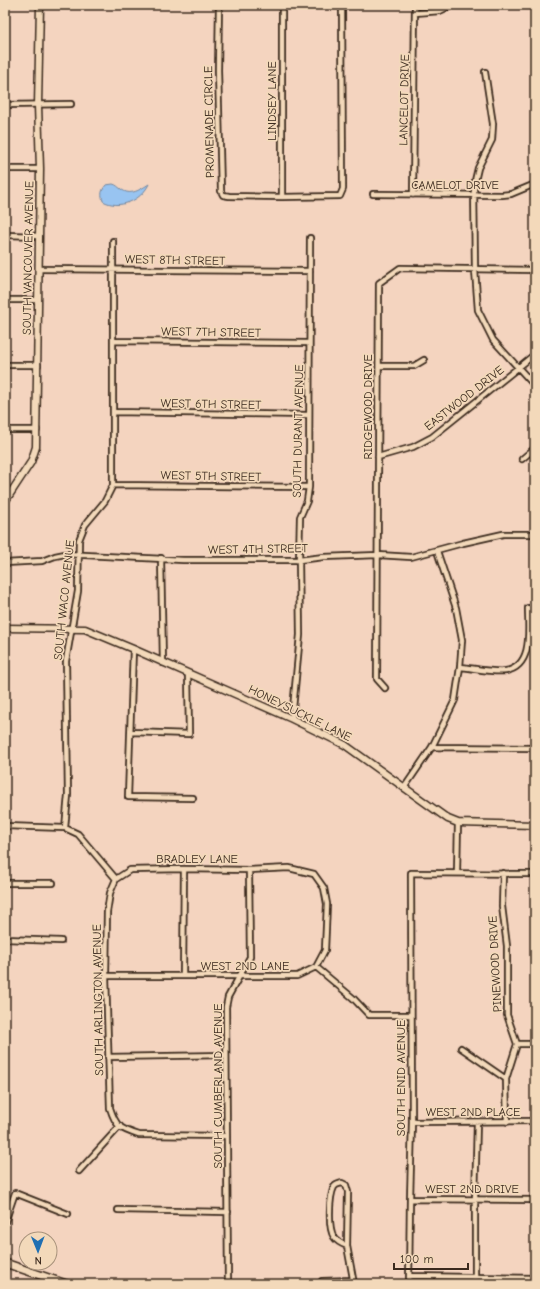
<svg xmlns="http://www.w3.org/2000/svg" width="540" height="1289" font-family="'Comic Neue',sans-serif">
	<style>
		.water { fill: #98c4f1; stroke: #73869d }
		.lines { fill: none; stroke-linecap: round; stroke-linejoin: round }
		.street-casing { stroke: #3b2a1e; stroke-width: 8 }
		.secondary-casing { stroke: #3b2a1e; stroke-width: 9 }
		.primary-casing { stroke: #3b2a1e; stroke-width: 10 }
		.street { stroke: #f3d9ba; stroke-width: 4.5 }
		.secondary { stroke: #f3d9ba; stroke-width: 6 }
		.primary { stroke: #f3d9ba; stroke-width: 7 }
		.labels { text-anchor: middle; stroke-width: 3.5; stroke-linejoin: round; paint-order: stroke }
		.street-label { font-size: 12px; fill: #3b2a1e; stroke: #f3d9ba }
	</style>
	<rect width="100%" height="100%" fill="#f4d4bf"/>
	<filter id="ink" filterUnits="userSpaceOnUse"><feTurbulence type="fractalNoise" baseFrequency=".025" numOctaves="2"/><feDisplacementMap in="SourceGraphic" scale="8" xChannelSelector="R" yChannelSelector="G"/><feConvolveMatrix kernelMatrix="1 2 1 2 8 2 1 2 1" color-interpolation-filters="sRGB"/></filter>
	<g filter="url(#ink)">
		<path class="water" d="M113,184C117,185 118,187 121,189C130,197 141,189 149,184C141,201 119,210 103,201C101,194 101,191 106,185Z"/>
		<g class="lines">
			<g class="street-casing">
				<path id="street" d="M219,5L218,70L221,191L223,195L229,196L282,197L340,196L343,189L342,5
					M415,13L440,11L452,5
					M485,72L493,124L492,140L478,168L474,185L475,270L478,310L493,340L535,386
					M5,105L71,104
					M5,169H40
					M373,194L502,195L511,194L535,184
					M413,195L415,5
					M282,197V5
					M5,235L39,236
					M39,269L310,271
					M5,300H38
					M113,341L309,343
					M5,365H38
					M379,366H414L424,360
					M113,412L309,415
					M5,430H37
					M378,457L413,447L432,437L535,354
					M522,459L535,448
					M113,485L309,487
					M161,558L163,663
					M5,563L42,561L55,556L65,554L183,560H299L324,557L378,555L411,557L463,543L503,534H535
					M133,649L128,797L193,798
					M460,667C472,668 495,673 506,671C534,666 528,628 528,608
					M385,688L377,679L379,283L400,268L535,270
					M292,719L300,635L299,560L300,517L307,501L309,487L310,238
					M131,732L189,734L188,674
					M432,747L535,748
					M404,788L432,747L455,700L460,667L462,640L456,608L437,551
					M5,826L65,828L78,834L116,879
					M65,828L68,795L66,661L78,591L79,540L85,525L105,501L113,485V241
					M457,872L458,823
					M503,873L502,906L507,946V1015L517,1044L506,1079L507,1122
					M116,879L110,893L107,912L106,976L110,1108C116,1127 120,1129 139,1135L227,1136
					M116,879L130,870L184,869L249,870L289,868L314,874L324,888L327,904L325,950L316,967
					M5,883H53
					M5,939L61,941
					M316,967L353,998L369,1015H411
					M106,976H297L316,967
					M183,976L184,869
					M517,1044H535
					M461,1048L506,1079
					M108,1057L226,1055
					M412,1122L535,1121
					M79,1171L120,1126
					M410,1199L535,1200
					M118,1210L228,1212
					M5,1222L15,1193L68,1214
					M347,1246C342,1244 337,1242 334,1237C328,1229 329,1197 334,1187C336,1184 339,1184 342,1183L346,1185L348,1192L347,1246L354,1284
					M410,1276L535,1278
					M322,1281L353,1280
					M228,1284L226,1007L228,997L250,957L249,870
					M409,1284L410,1199L412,1122L411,873L535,874
					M475,1284V1200L477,1122"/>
			</g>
			<g class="secondary-casing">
				<path id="secondary" d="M5,504L6,500L31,462L36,447L40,169L38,105L40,5
					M5,628L85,629L133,649L292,719L345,745L448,819L458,823L535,825"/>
			</g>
			<g class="primary-casing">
				<path id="primary" d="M5,1263L66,1284"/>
			</g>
			<use href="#street" class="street"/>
			<use href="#secondary" class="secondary"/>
			<use href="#primary" class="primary"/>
		</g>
	</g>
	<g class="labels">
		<g class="street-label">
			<text transform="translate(404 100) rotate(-89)" y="4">LANCELOT DRIVE</text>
			<text transform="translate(272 101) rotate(-90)" y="4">LINDSEY LANE</text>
			<text transform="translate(209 122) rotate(-91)" y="4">PROMENADE CIRCLE</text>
			<text x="455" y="189">CAMELOT DRIVE</text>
			<text transform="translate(28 258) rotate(-89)" y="4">SOUTH VANCOUVER AVENUE</text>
			<text transform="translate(175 260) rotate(1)" y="4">WEST 8TH STREET</text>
			<text transform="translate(211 332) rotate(1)" y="4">WEST 7TH STREET</text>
			<text transform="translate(464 398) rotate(-38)" y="4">EASTWOOD DRIVE</text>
			<text transform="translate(211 404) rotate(1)" y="4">WEST 6TH STREET</text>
			<text transform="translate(368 407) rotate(-90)" y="4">RIDGEWOOD DRIVE</text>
			<text transform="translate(298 431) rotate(-89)" y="4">SOUTH DURANT AVENUE</text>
			<text transform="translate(211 476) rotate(1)" y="4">WEST 5TH STREET</text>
			<text transform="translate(258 549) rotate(-1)" y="4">WEST 4TH STREET</text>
			<text transform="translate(64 600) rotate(-84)" y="4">SOUTH WACO AVENUE</text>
			<text transform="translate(300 713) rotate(26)" y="4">HONEYSUCKLE LANE</text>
			<text x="197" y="863">BRADLEY LANE</text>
			<text transform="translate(495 964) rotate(-93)" y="4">PINEWOOD DRIVE</text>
			<text x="245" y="970">WEST 2ND LANE</text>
			<text transform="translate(98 1000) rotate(-91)" y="4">SOUTH ARLINGTON AVENUE</text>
			<text transform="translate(401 1078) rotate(-90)" y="4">SOUTH ENID AVENUE</text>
			<text transform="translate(218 1086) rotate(-90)" y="4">SOUTH CUMBERLAND AVENUE</text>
			<text x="473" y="1116">WEST 2ND PLACE</text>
			<text x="472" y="1193">WEST 2ND DRIVE</text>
		</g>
	</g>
	<rect width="540" height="1289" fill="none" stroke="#f3d9ba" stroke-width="20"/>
	<rect x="10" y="10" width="520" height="1269" fill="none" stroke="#3b2a1e" stroke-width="1.5" filter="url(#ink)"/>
	<g transform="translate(38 1251) rotate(179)"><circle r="19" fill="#f3d9ba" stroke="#a9937c"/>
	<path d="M0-3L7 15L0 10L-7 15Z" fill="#1f6fb2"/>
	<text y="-6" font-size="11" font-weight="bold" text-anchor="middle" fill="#3b2a1e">N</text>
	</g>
	<path d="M394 1263v6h74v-6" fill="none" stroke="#3b2a1e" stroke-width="2"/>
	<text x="400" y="1263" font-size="12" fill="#3b2a1e" stroke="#f3d9ba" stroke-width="3" paint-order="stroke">100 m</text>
</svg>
